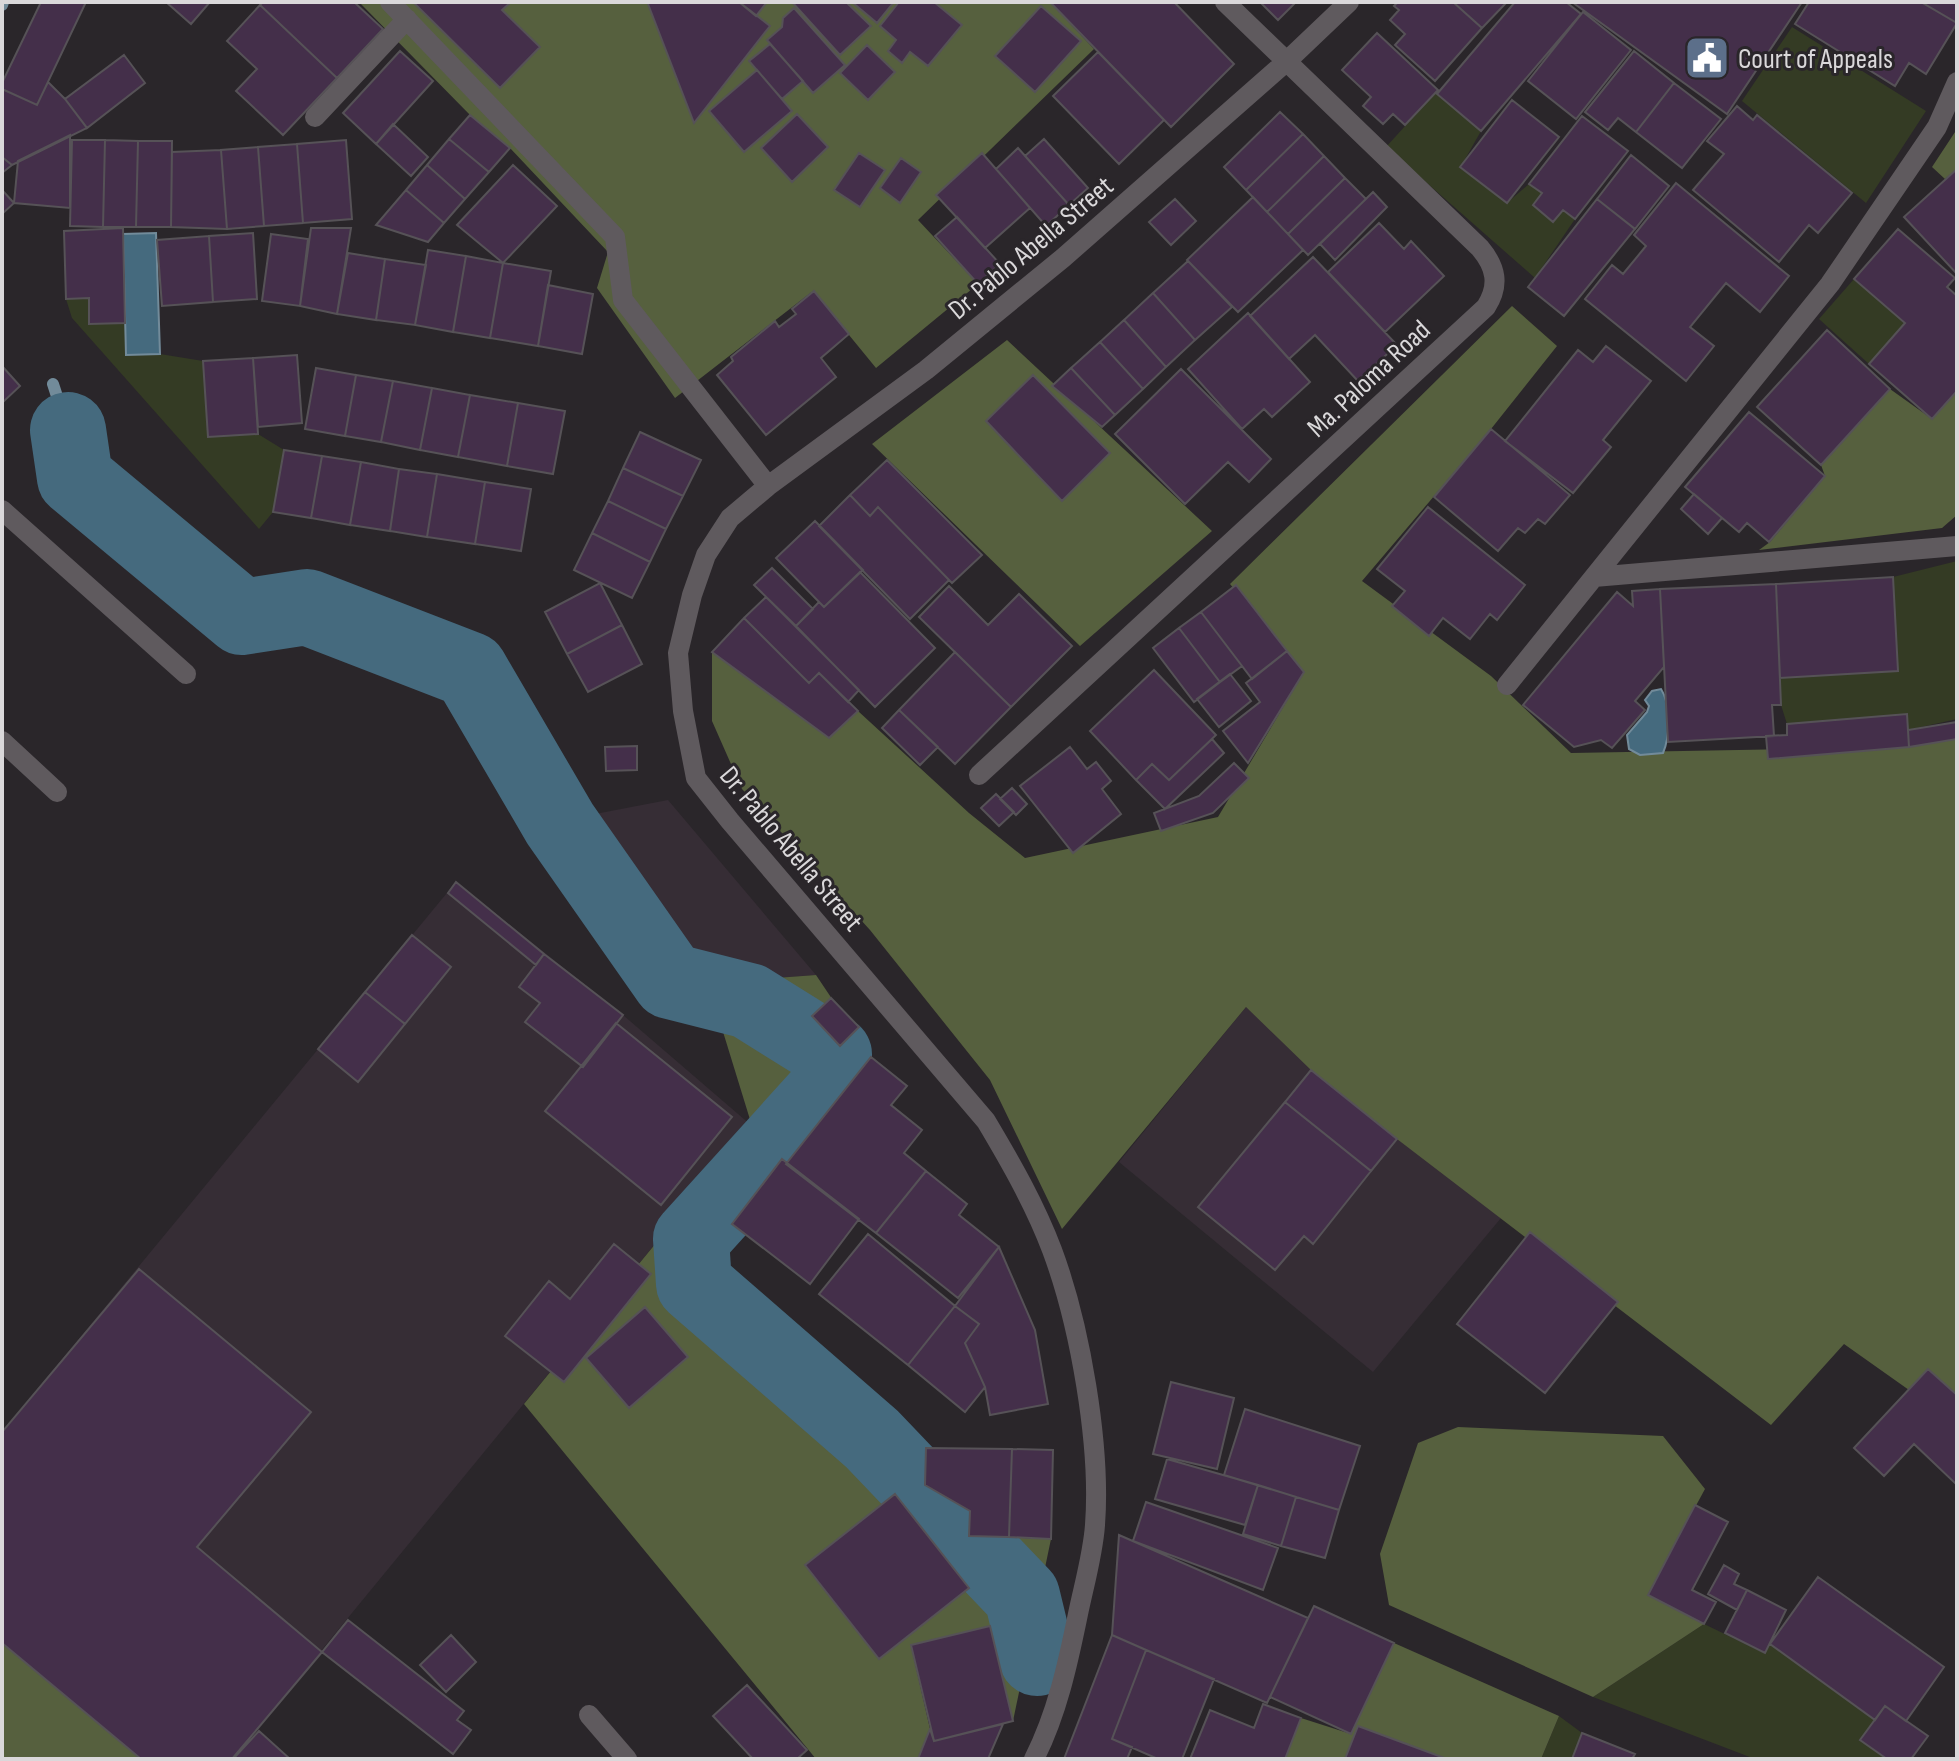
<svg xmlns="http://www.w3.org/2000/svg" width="1959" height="1761" font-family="'Sofia Sans Condensed',sans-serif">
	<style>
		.built { fill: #362d35 }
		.green { fill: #343b24 }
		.forest { fill: #56603e }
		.water { fill: #456a7e; stroke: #728b9a; stroke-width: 2 }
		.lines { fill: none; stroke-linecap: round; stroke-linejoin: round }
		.stream { stroke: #728b9a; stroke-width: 12 }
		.river { stroke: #456a7e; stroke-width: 76 }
		.building { fill: #442f4a; stroke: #565257; stroke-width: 2 }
		.minor { stroke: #5f5a5e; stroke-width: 20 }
		.labels { text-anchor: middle; stroke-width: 6; stroke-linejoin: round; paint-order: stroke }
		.poi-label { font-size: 28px; fill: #dad8da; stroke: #2a262a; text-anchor: start }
		.street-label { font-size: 28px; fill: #dad8da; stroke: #2a262a }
	</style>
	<rect width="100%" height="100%" fill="#2a262a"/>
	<path class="built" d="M668,800L816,975L708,983L596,858L569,819Z
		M456,882L623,1015L752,1126L232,1759H141L2,1643V1432Z
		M1246,1007L1501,1218L1373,1372L1119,1162Z"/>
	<path class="green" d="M1792,27L1926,111L1866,203L1742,101Z
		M1438,90L1481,131L1460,168L1507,203L1529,184L1542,193L1533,206L1553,221L1563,210L1575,219L1535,278L1386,147Z
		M1854,279L1905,323L1869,364L1819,319Z
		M89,298L90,324L125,323L126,355L160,354L203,361L209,437L258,434L284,450L273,512L259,529L72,318L66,299Z
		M1957,561V719L1908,730L1906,714L1787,724L1781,705L1780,678L1898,671L1893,577Z
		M1704,1624L1764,1653L1770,1644L1875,1719L1887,1759H1755L1593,1697Z
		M1559,1716L1582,1733L1572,1759H1541Z"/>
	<path class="forest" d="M359,2H1050L1094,49L918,220L978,284L876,368L813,291L675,398L597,288L608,252L510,148L470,115Z
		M1957,129V169L1945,179L1932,167Z
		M1512,306L1557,346L1491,429L1362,581L1491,676L1571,753L1909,747L1957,739V1424L1844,1344L1771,1425L1397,1139L1311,1070L1246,1007L1062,1229L990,1080L870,930L742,789L712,721V652L829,738L858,711L969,813L1025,858L1218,817L1304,672L1230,584Z
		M1007,340L1212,531L1080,646L872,444Z
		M1890,389L1932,419L1957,391V515L1942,528L1759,550L1770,542L1825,476L1821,465Z
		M816,975L871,1057L732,1224L722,1287L925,1485L970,1511L973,1536L1051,1539L1013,1721L991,1627L911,1646L930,1729L918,1759H816L524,1404L752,1126L708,983Z
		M1458,1427L1663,1436L1705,1489L1648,1594L1704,1624L1593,1697L1389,1605L1380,1554L1418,1443Z
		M2,1643L141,1759H2Z
		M1394,1643L1559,1716L1541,1759H1285L1301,1718L1351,1734Z"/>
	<path class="water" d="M156,233L160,354L126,355L123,234Z
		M1661,689C1671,704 1670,737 1663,753L1640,755L1629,749L1627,735L1647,712L1649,706L1645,700L1652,691Z"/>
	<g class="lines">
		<path class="stream" d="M2,5L3,2
			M53,384L68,430"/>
		<path class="river" d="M68,430L75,478L242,617L307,607L470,670L560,824L670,981L749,1001L834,1054L833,1082L691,1239L694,1284L872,1439L1022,1596L1037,1658"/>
	</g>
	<path class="building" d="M41,2H86L37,105L2,89V83Z
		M166,2H210L191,24Z
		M263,2H354L383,29L337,78L260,5Z
		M413,2H511L502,10L540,47L500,88Z
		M650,2H739L770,26L694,123L648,4Z
		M739,2H767L756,16Z
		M792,2H846L871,26L840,55Z
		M852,2H894L877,23Z
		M899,2H934L962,25L928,66L910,52L902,63L888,51L896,40L880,26Z
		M1050,2H1174L1234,64L1171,127Z
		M1260,2H1296L1278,20Z
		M1398,2H1453L1482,28L1435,81L1395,45L1405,34L1390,20L1399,10L1394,6Z
		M1453,2H1507L1482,28Z
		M1515,2H1566L1581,14L1481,131L1437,94Z
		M1572,2H1802L1727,114Z
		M1809,2H1921L1957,23L1926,74L1909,63L1895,86L1795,24Z
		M1921,2H1957V23Z
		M260,5L337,78L283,135L236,91L257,69L227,41Z
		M1041,6L1081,41L1035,92L995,56Z
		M794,8L845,65L813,93L767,40L782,27L783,18Z
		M1583,12L1631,50L1576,119L1528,81Z
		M1377,33L1438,90L1405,125L1393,114L1383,124L1363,106L1371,97L1342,70Z
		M770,44L803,81L782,99L749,61Z
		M867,45L895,72L868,100L840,73Z
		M400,51L433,81L376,144L343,113Z
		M1634,51L1674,83L1636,132L1618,118L1608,130L1585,112Z
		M1098,52L1164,120L1119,164L1053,96Z
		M124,55L145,83L87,128L65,99Z
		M757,70L792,111L744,152L709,111Z
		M48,82L65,99L87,128L12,165L2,157V89L37,105Z
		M1674,83L1721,119L1682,168L1636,132Z
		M1512,100L1559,137L1507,203L1460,167Z
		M1737,106L1753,120L1757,115L1852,193L1818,233L1809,225L1779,262L1693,190L1724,154L1707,141Z
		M1280,112L1303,134L1246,190L1224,167Z
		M797,114L828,147L792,182L761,148Z
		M470,115L510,148L489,172L449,139Z
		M1582,116L1628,151L1575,219L1563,210L1553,222L1533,205L1542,193L1529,184Z
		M393,124L428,157L411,176L376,144Z
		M1303,134L1324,156L1267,212L1246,190Z
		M70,135V208L14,203L18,161Z
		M449,139L489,172L465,199L427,165Z
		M1044,139L1088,188L1069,205L1025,156Z
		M72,140H105L103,227L70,226Z
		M105,140L138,141L136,227H103Z
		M346,140L352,219L303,223L297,144Z
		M138,141H172L171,227H136Z
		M297,144L303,223L264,226L258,147Z
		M258,147L264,226L227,229L221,150Z
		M1018,148L1069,205L1046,226L996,169Z
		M221,150L227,229L171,227L172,152Z
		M859,153L885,170L860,207L834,190Z
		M982,153L1030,208L985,248L936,195Z
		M1631,155L1669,186L1635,229L1597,199Z
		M1324,156L1345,178L1288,234L1267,212Z
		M2,157L12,165L2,173Z
		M901,158L921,172L900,203L880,188Z
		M427,165L465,199L444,223L406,190Z
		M513,165L557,206L503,263L457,225Z
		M1957,169V274L1904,217Z
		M1345,178L1366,199L1308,255L1288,234Z
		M1676,183L1789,276L1760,312L1726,283L1690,327L1714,346L1686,381L1585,299L1612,265L1623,274L1646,246L1634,235Z
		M2,190L14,203L2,214Z
		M406,190L444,223L428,242L376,225Z
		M1373,192L1387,207L1335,260L1320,244Z
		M1253,197L1303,250L1238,312L1187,260Z
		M1175,199L1196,221L1171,245L1149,222Z
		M1597,199L1635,229L1564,316L1528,287Z
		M957,217L1000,264L978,284L935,236Z
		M1379,223L1404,249L1411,241L1444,276L1385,332L1328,272Z
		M123,228L125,323L89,324V298L66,299L64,231Z
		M311,228H351L337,314L300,306Z
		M1898,229L1955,278L1947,287L1957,296V391L1932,419L1869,364L1905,323L1854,279Z
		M253,233L257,299L213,302L209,236Z
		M271,234L308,239L300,306L262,301Z
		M209,236L213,302L162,306L157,240Z
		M428,250L466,256L453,332L415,325Z
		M348,253L385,259L376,320L337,314Z
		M466,256L503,263L490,338L453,332Z
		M1313,257L1397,345L1358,381L1315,335L1289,359L1250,316Z
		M385,259L426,265L415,325L376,320Z
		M1188,261L1232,307L1195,340L1153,293Z
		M503,263L551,271L538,346L490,338Z
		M548,285L593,294L582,354L538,346Z
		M814,291L849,334L821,358L836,377L766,435L717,375L733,361L731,357L775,321L779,327L796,314L792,309Z
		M1153,293L1195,340L1166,367L1124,320Z
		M1248,313L1310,382L1272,417L1264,409L1242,429L1188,369Z
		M1124,320L1166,367L1143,389L1100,342Z
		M1827,330L1890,389L1821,465L1757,407Z
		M1100,342L1143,389L1115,415L1071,368Z
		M1606,346L1651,381L1603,440L1611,447L1573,493L1505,441L1578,350L1593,362Z
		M297,355L302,423L258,427L253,358Z
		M253,358L258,434L208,437L203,361Z
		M2,366L20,386L2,403Z
		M316,368L356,375L345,436L305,429Z
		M1071,368L1115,415L1102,427L1052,386Z
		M1181,369L1271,459L1249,482L1228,462L1185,504L1115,434Z
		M356,375L393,381L381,442L345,436Z
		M1033,375L1110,453L1062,501L986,421Z
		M393,381L432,388L420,450L381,442Z
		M432,388L470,395L458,457L420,450Z
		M470,395L518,403L507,466L458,457Z
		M518,403L565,411L553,474L507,466Z
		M1749,412L1825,476L1769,542L1747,523L1739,532L1685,487Z
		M1491,429L1570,495L1545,524L1538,519L1525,533L1518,528L1498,551L1434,497Z
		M640,432L701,460L683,496L623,468Z
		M284,450L322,456L311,518L273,512Z
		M322,456L361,462L350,525L311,518Z
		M887,460L982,555L952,583L878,507L870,516L850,495Z
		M361,462L399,469L390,531L350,525Z
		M623,468L683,496L666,529L608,501Z
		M399,469L437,474L427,537L390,531Z
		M437,474L485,482L475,544L427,537Z
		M485,482L531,489L521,551L475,544Z
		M1694,494L1722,518L1708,534L1681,509Z
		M850,495L870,516L878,507L949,580L910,619L819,526Z
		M608,501L666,529L650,562L592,533Z
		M1428,507L1525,585L1497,620L1490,614L1470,639L1443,618L1429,636L1392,606L1405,591L1377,569Z
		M815,521L863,570L824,607L776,558Z
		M592,533L650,562L632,598L574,570Z
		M772,568L813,609L796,626L754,585Z
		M860,572L935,648L875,707L796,626L819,602L824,607Z
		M1893,577L1898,671L1780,678L1776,584Z
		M600,583L622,625L567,654L545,612Z
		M1776,584L1781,705H1772L1774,736L1668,742L1660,589Z
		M1236,585L1287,651L1252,679L1201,612Z
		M949,586L988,625L1019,594L1072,646L1011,707L919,617Z
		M1660,589L1664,667L1635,701L1645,710L1612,748L1601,740L1574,747L1523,705L1617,592L1633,606L1632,591Z
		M766,597L859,690L848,702L819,673L809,683L744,618Z
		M1201,612L1242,666L1220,682L1179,628Z
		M744,618L809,683L819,673L858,711L829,738L712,652Z
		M622,625L642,664L588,692L567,654Z
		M1179,628L1220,682L1194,702L1153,648Z
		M1287,651L1304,672L1248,763L1223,731L1260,702L1246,683Z
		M955,652L1011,707L955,764L899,710Z
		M1154,670L1216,735L1169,780L1152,764L1136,780L1090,731Z
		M1230,674L1251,701L1219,727L1197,699Z
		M899,710L938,747L920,765L882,728Z
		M1907,714L1909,747L1768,759L1766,736L1787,735V724Z
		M1957,722V739L1909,747L1908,730Z
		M1212,739L1224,753L1165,809L1136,780L1152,764L1169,780Z
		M637,746V770L606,771L605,747Z
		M1070,747L1087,769L1096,762L1111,781L1102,789L1121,814L1073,853L1020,786Z
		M1234,763L1249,778L1213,813L1161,831L1154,813L1199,796Z
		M1012,788L1027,804L1016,815L1000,799Z
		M996,794L1014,812L999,826L981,808Z
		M456,882L544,954L536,965L448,893Z
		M412,935L451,967L405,1024L365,992Z
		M544,954L623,1015L583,1067L525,1022L540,1003L519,987Z
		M365,992L405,1024L358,1082L318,1049Z
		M831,998L859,1027L840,1046L812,1016Z
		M616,1023L732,1117L661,1205L545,1111Z
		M871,1057L907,1086L891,1105L922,1130L904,1153L926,1171L876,1233L786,1164Z
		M1311,1070L1397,1139L1371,1171L1285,1102Z
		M1285,1102L1371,1171L1313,1244L1304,1236L1275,1270L1198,1207Z
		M782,1159L859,1219L810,1284L732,1224Z
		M926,1171L967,1204L959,1215L999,1247L958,1298L876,1233Z
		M1530,1232L1618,1302L1545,1393L1457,1324Z
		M868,1234L955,1306L908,1365L819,1294Z
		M614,1244L651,1274L564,1382L505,1336L549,1281L570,1299Z
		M999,1247L1035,1330L1048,1404L990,1415L985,1387L965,1343L979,1324L955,1306Z
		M139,1269L311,1412L197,1547L322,1652L232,1759H141L2,1643V1432Z
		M955,1306L979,1324L965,1343L985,1387L965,1412L908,1365Z
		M645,1307L688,1357L629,1408L586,1358Z
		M1928,1369L1957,1395V1485L1914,1444L1884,1476L1854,1448Z
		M1171,1382L1234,1398L1217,1469L1153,1454Z
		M1245,1409L1360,1446L1339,1510L1224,1475Z
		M926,1448L1012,1449L1009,1537L969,1536L970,1511L925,1485Z
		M1012,1449L1053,1450L1051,1539L1009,1537Z
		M1167,1459L1258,1485L1245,1525L1155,1499Z
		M1258,1485L1296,1497L1281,1546L1243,1534Z
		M895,1494L969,1588L879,1659L805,1565Z
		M1296,1497L1339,1510L1325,1558L1281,1546Z
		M1146,1502L1278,1548L1263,1590L1133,1541Z
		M1695,1505L1728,1522L1692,1590L1716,1602L1704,1624L1648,1595Z
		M1119,1535L1308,1618L1267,1703L1112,1635Z
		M1724,1565L1739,1574L1734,1584L1747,1590L1737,1610L1708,1594Z
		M1818,1577L1944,1667L1906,1721L1885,1706L1875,1720L1770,1644Z
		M1747,1590L1786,1610L1765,1653L1725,1633Z
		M1314,1606L1394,1643L1351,1734L1270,1697Z
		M348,1620L464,1711L457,1720L471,1730L453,1754L322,1652Z
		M990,1626L1013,1721L934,1741L911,1645Z
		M451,1635L476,1662L446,1692L420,1665Z
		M1112,1635L1146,1650L1112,1739L1132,1747L1127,1759H1064Z
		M1146,1650L1214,1679L1182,1759H1158L1112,1739Z
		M747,1685L807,1750L797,1759H753L713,1716Z
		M1263,1704L1301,1718L1285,1759H1190L1210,1710L1254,1728Z
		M1885,1706L1928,1736L1911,1759H1887L1860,1740Z
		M1003,1724L988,1759H918L930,1729L934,1741Z
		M1358,1726L1447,1759H1345Z
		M259,1731L290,1759H233Z
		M1582,1733L1635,1754L1632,1759H1572Z"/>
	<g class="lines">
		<path class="minor" d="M390,2L615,237L623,300L768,486
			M315,117L407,19
			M2,510L186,674
			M1594,577L1957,546
			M1507,685L1830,284L1937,127L1957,82
			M2,741L57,792
			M979,775L1486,307C1500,285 1496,267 1480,248L1225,2
			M589,1715L627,1759
			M1034,1759C1057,1714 1068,1663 1078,1614C1084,1585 1093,1554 1095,1525C1101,1445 1080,1325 1052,1250C1035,1205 1011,1163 986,1121L730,821L696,778L683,711L678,653L692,595L706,555L730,518L768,486L926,370L1063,258L1287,61L1349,2"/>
	</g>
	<defs>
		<g id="civic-square" transform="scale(2.3)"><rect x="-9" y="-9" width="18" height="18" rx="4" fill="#5c6f8a" stroke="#2a262a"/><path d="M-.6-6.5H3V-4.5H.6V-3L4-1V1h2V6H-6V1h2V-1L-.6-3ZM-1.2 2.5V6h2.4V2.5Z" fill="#fff"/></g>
	</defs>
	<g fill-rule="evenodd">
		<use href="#civic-square" x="1707" y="58"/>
	</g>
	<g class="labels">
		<g class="poi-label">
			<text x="1738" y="68">Court of Appeals</text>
		</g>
		<g class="street-label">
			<text transform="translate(1030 247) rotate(-40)" y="10">Dr. Pablo Abella Street</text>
			<text transform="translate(1368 378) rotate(-43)" y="10">Ma. Paloma Road</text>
			<text transform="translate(792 848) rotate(50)" y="10">Dr. Pablo Abella Street</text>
		</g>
	</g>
	<rect width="1959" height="1761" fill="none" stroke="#dad8da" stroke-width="8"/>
</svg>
